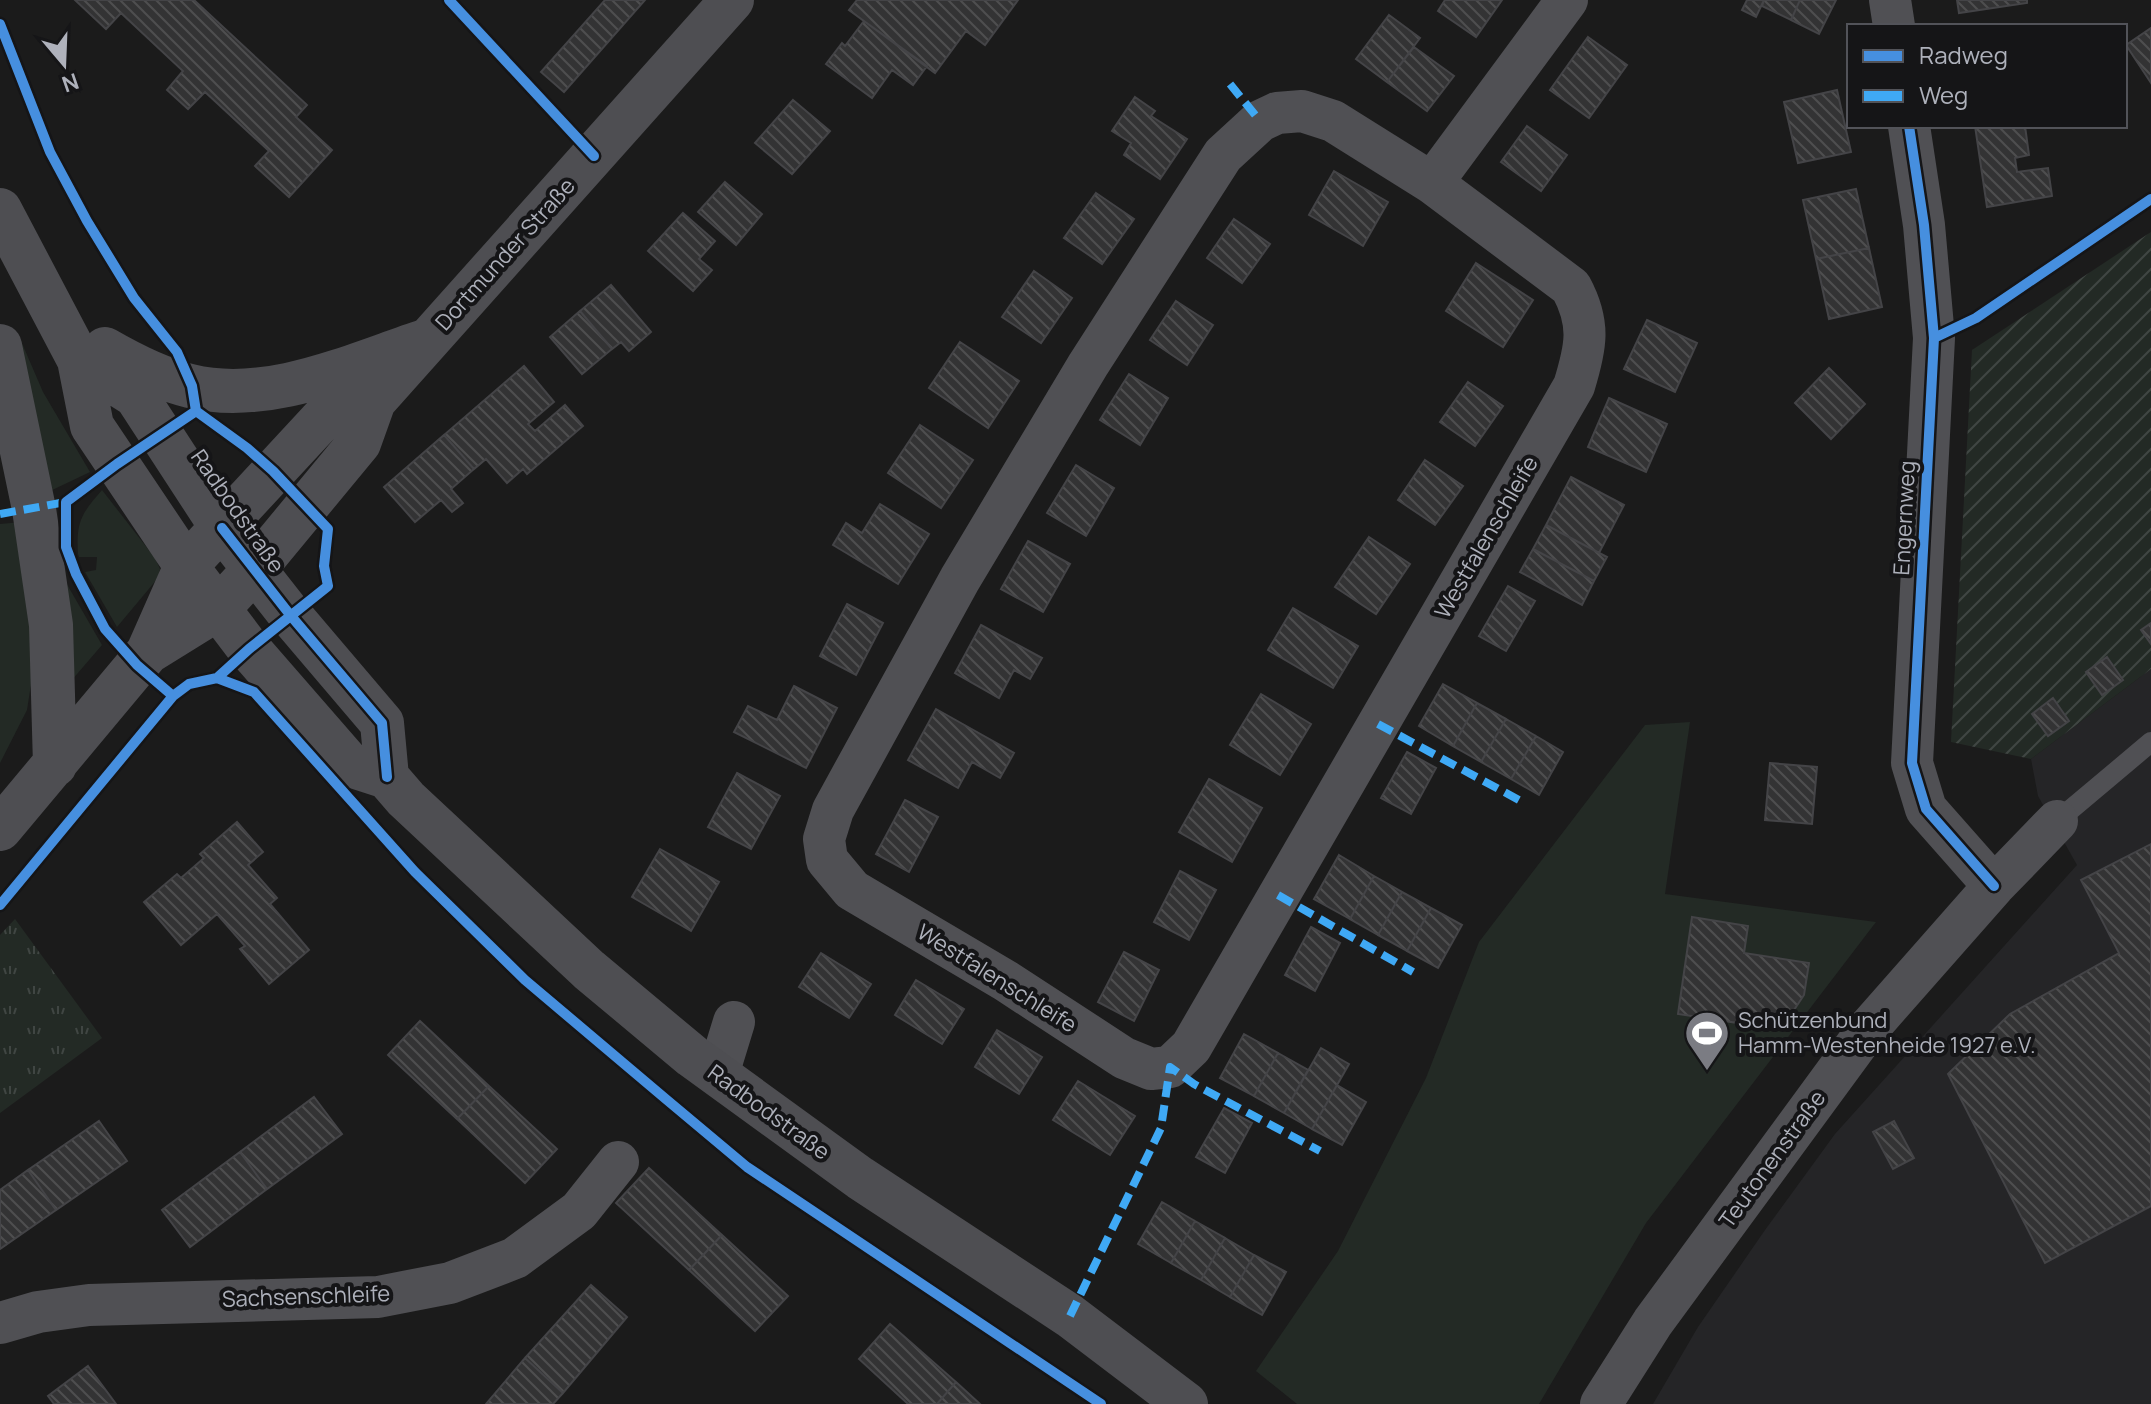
<svg xmlns="http://www.w3.org/2000/svg" width="2151" height="1404" font-family="Manrope,sans-serif">
	<style>
		.built { fill: #252527 }
		.grass { fill: #232a25 }
		.park { fill: url(#park-tufts) }
		.garden { fill: url(#garden-furrows) }
		.building { fill: url(#building-back-hatch); stroke: #444447; stroke-width: 2 }
		.lines { fill: none; stroke-linecap: round; stroke-linejoin: round }
		.service { stroke: #505054; stroke-width: 20 }
		.minor { stroke: #505054; stroke-width: 42 }
		.secondary { stroke: #4e4e52; stroke-width: 44 }
		.quiet { stroke: #3fa9f5; stroke-width: 8; stroke-dasharray: 16 8; stroke-linecap: butt }
		.cycleway-casing { stroke: #151517; stroke-width: 15 }
		.cycleway { stroke: #468fdf; stroke-width: 10 }
		.labels { text-anchor: middle; stroke-width: 8; stroke-linejoin: round; paint-order: stroke }
		.street-label { font-size: 22px; fill: #aeb1bb; stroke: #151517 }
		.poi-label { font-size: 22px; fill: #aeb1bb; stroke: #151517; text-anchor: start }
	</style>
	<defs>
		<pattern id="park-tufts" width="24" height="20" patternUnits="userSpaceOnUse" patternTransform="scale(2)"><rect width="24" height="20" fill="#232a25"/><path d="M3 7l-1-3M5 7V3M7 7l1-3M15 17l-1-3M17 17v-4M19 17l1-3" fill="none" stroke="#404643"/></pattern>
		<pattern id="garden-furrows" width="10" height="10" patternUnits="userSpaceOnUse" patternTransform="scale(2)"><rect width="10" height="10" fill="#232a25"/><path d="M-1 1l2-2M0 10L10 0M9 11l2-2" fill="none" stroke="#404643"/></pattern>
		<pattern id="building-back-hatch" width="6" height="6" patternUnits="userSpaceOnUse" patternTransform="scale(2)"><rect width="6" height="6" fill="#333334"/><path d="M-1 5l2 2M0 0l6 6M5-1l2 2" fill="none" stroke="#4e4e4f"/></pattern>
	</defs>
	<rect width="100%" height="100%" fill="#1b1b1b"/>
	<path class="built" d="M2151,669V1404H1653L1698,1327L1765,1230L1835,1134L2077,865L2038,796L2031,759Z"/>
	<path class="grass" d="M13,334H18L43,392L90,472L48,492Z
		M102,490L155,558L160,569L158,578L117,627L85,572L96,570L97,557H79L78,554C76,522 81,514 102,490Z
		M22,522L34,665L27,710L0,763V524Z
		M61,574L102,645L65,688Z
		M1690,722L1665,894L1876,922L1646,1223L1539,1404H1297L1256,1371L1338,1251L1426,1078L1479,942L1645,725Z"/>
	<path class="park" d="M15,919L102,1038L0,1113V935Z"/>
	<path class="garden" d="M2151,232V669L2031,759L1951,742L1972,350Z"/>
	<path class="building" d="M75,0H194L307,105L296,117L332,150L289,197L255,166L269,151L205,92L188,109L167,90L183,71L121,13L106,29Z
		M605,0H645L564,92L541,72Z
		M857,0H1018L985,45L966,31L935,73L849,10Z
		M1445,0H1502L1476,37L1438,11Z
		M1747,0H1764L1756,17L1742,10Z
		M1764,0H1800L1791,20L1762,6Z
		M1800,0H1836L1819,34L1791,20Z
		M1957,0H2027V3L1959,13Z
		M1389,15L1420,38L1387,82L1356,59Z
		M864,21L927,66L913,85L892,70L872,98L826,64L842,43L845,46Z
		M2151,28V83L2126,45Z
		M1588,37L1627,65L1589,118L1550,90Z
		M1414,47L1454,76L1427,111L1387,82Z
		M1837,90L1851,152L1798,163L1784,102Z
		M1135,97L1155,111L1151,116L1187,139L1160,179L1124,155L1131,143L1112,131Z
		M793,100L830,131L792,174L755,143Z
		M1527,126L1567,155L1541,191L1501,162Z
		M1975,126H2025L2029,155L2015,158L2017,172L2048,168L2052,196L1987,207Z
		M1334,171L1388,202L1363,246L1309,215Z
		M725,182L762,214L736,245L698,212Z
		M1856,189L1869,248L1816,259L1803,200Z
		M1096,193L1134,219L1102,264L1064,238Z
		M683,213L715,241L699,259L712,270L693,291L648,251Z
		M1234,219L1270,244L1242,283L1207,258Z
		M1869,248L1882,307L1829,319L1816,259Z
		M1476,263L1533,300L1503,347L1446,311Z
		M1034,271L1072,298L1041,343L1002,317Z
		M611,285L651,332L629,351L621,342L612,349L580,311Z
		M1176,301L1213,325L1187,365L1150,340Z
		M580,311L612,349L582,374L550,337Z
		M1647,320L1697,343L1675,392L1624,369Z
		M960,342L1019,381L988,428L929,388Z
		M524,366L554,402L528,424L535,431L565,405L583,426L527,474L523,469L507,483L486,459L474,469L444,435Z
		M1829,368L1865,404L1831,439L1795,403Z
		M1129,374L1168,398L1140,445L1100,420Z
		M1468,382L1503,406L1475,446L1440,422Z
		M1609,398L1667,424L1646,472L1588,447Z
		M920,425L973,460L941,508L888,473Z
		M444,435L474,469L451,489L463,503L452,512L441,500L415,522L384,487Z
		M1425,460L1463,486L1435,525L1398,500Z
		M1076,465L1114,488L1086,536L1047,513Z
		M1571,477L1624,505L1599,553L1546,525Z
		M880,504L929,534L898,584L833,545L846,523L862,533Z
		M1546,525L1607,557L1594,581L1533,549Z
		M1369,537L1410,564L1376,614L1335,587Z
		M1028,541L1070,564L1043,612L1001,589Z
		M1533,549L1594,581L1582,605L1520,572Z
		M1508,586L1535,601L1506,651L1479,636Z
		M847,604L883,623L856,675L820,656Z
		M1293,608L1358,646L1333,688L1268,650Z
		M2151,623V644L2141,630Z
		M981,625L1042,658L1030,679L1014,670L999,698L955,673Z
		M2107,657L2123,680L2102,695L2086,672Z
		M1443,684L1477,703L1453,746L1419,726Z
		M794,686L837,708L806,768L734,732L748,706L777,720Z
		M1261,694L1311,724L1280,775L1230,745Z
		M2053,698L2069,721L2048,736L2032,714Z
		M1477,703L1506,719L1481,762L1453,746Z
		M936,709L1014,753L1000,778L972,762L958,788L908,760Z
		M1506,719L1536,736L1511,779L1481,762Z
		M1536,736L1563,752L1539,795L1511,779Z
		M1407,752L1436,768L1411,814L1381,798Z
		M1770,763L1817,767L1812,824L1765,820Z
		M737,773L780,796L751,849L708,827Z
		M1209,779L1262,808L1232,862L1179,832Z
		M905,800L938,817L909,872L876,854Z
		M237,822L263,852L248,865L277,898L270,904L309,950L269,984L240,949L245,946L217,914L181,945L144,902L177,874L181,878L204,858L200,854Z
		M2151,844V1206L2045,1263L1948,1074L2010,1014L2119,953L2081,880Z
		M660,849L719,882L691,931L632,897Z
		M1339,855L1374,876L1350,919L1314,899Z
		M1180,871L1216,890L1189,940L1154,922Z
		M1374,876L1402,892L1378,935L1350,919Z
		M1402,892L1431,908L1407,951L1378,935Z
		M1431,908L1462,925L1438,968L1407,951Z
		M1692,917L1748,926L1744,953L1809,963L1804,995L1788,1019L1740,1010L1738,1023L1678,1014Z
		M1311,927L1340,943L1315,991L1285,975Z
		M1124,952L1159,970L1134,1021L1098,1002Z
		M821,953L871,984L849,1018L799,987Z
		M916,980L964,1009L942,1044L895,1015Z
		M420,1021L489,1086L457,1119L388,1055Z
		M997,1030L1042,1057L1019,1094L975,1067Z
		M1244,1034L1278,1053L1254,1096L1220,1078Z
		M1321,1048L1349,1064L1312,1129L1284,1113Z
		M1278,1053L1308,1070L1284,1113L1254,1096Z
		M1078,1081L1135,1116L1110,1155L1053,1120Z
		M1337,1085L1366,1102L1342,1145L1312,1129Z
		M489,1086L557,1149L525,1183L457,1119Z
		M314,1097L342,1134L267,1189L240,1152Z
		M1224,1108L1252,1123L1225,1173L1196,1157Z
		M99,1121L127,1161L56,1210L28,1170Z
		M1894,1121L1914,1158L1893,1169L1873,1132Z
		M240,1152L267,1189L190,1247L162,1210Z
		M649,1168L722,1235L689,1270L616,1203Z
		M28,1170L56,1210L0,1249V1190Z
		M1162,1202L1195,1221L1171,1263L1138,1244Z
		M1195,1221L1225,1238L1201,1280L1171,1263Z
		M722,1235L788,1296L755,1331L689,1270Z
		M1225,1238L1254,1255L1230,1297L1201,1280Z
		M1254,1255L1286,1272L1262,1315L1230,1297Z
		M591,1285L627,1317L563,1393L525,1358Z
		M890,1324L956,1382L937,1404H908L859,1359Z
		M525,1358L563,1393L553,1404H486Z
		M88,1366L116,1404H54L48,1396Z
		M956,1382L980,1404H937Z"/>
	<g class="lines">
		<path class="service" d="M2057,821L2151,742"/>
		<path class="minor" d="M1890,0L1894,26
			M1302,111L1333,121L1432,183L1571,287C1591,324 1586,347 1574,386L1191,1047L1170,1067L1151,1069L1124,1058L1006,981L852,890L827,860L824,839L833,810L960,579L1088,365L1223,155L1260,121L1277,113Z
			M1909,126L1924,225L1934,338L1912,763L1926,809L1994,886
			M1432,183L1567,0
			M718,1074L734,1022
			M0,1323L38,1312L89,1305L378,1297L450,1283L515,1258L579,1211L618,1162
			M1601,1404L1653,1322L1868,1029L1994,886L2057,821"/>
		<path class="secondary" d="M0,210L79,360L92,426L186,566L249,649L350,765L387,777L406,799L589,970L692,1056L860,1178L1070,1316L1186,1404
			M0,346L34,509L51,625L55,765
			M105,349C131,364 160,379 190,386C268,405 352,365 425,341
			M79,360L136,396L222,528L291,616L382,723L387,777
			M148,652L219,608L254,570L359,443L374,401L732,0
			M0,829L148,652L186,566L325,416L374,401"/>
		<path class="quiet" d="M1230,84L1260,121
			M0,514L66,502
			M1378,724L1519,800
			M1278,895L1413,972
			M1070,1316L1161,1128L1170,1067L1194,1084L1320,1151"/>
		<g class="cycleway-casing">
			<path id="cycleway" d="M449,0L594,156
				M0,24L50,152L87,221L134,298L177,352L192,386L196,411
				M1909,126L1924,225L1934,338L1912,763L1926,809L1994,886
				M1934,338L1976,318L2151,199
				M196,411L247,448L273,471L328,529L324,566L328,586L249,649L217,678L189,684L173,696L137,665L105,629L76,574L66,547V502L117,464Z
				M222,528L291,616L382,723L387,777
				M217,678L254,692L415,872L525,980L667,1100L747,1167L1101,1404
				M0,905L173,696"/>
		</g>
		<use href="#cycleway" class="cycleway"/>
	</g>
	<defs>
		<g id="stadium-pin" transform="scale(2.3)"><path d="M0 17L-7.5 6A9.5 9.5 0 1 1 7.5 6Z" fill="#7b7c83" stroke="#151517"/><path d="M0-5a6.5 5 0 1 0 0 10a6.5 5 0 1 0 0-10ZM-3.5-1.8h7v3.6h-7Z" fill="#fff"/></g>
	</defs>
	<g fill-rule="evenodd">
		<use href="#stadium-pin" x="1707" y="1033"/>
	</g>
	<g class="labels">
		<g class="street-label">
			<text transform="translate(505 254) rotate(-48)" y="8">Dortmunder Straße</text>
			<text transform="translate(238 511) rotate(55)" y="8">Radbodstraße</text>
			<text transform="translate(1904 518) rotate(-87)" y="8">Engernweg</text>
			<text transform="translate(1486 537) rotate(-60)" y="8">Westfalenschleife</text>
			<text transform="translate(997 978) rotate(32)" y="8">Westfalenschleife</text>
			<text transform="translate(769 1112) rotate(36)" y="8">Radbodstraße</text>
			<text transform="translate(1772 1159) rotate(-54)" y="8">Teutonenstraße</text>
			<text transform="translate(306 1296) rotate(-2)" y="8">Sachsenschleife</text>
		</g>
		<g class="poi-label">
			<text x="1738" y="1028">Schützenbund<tspan x="1738" dy="25">Hamm-Westenheide 1927 e.V.</tspan></text>
		</g>
	</g>
	<rect x="1847" y="24" width="280" height="104" fill="#151517" stroke="#525359" stroke-width="2"/>
	<rect x="1863" y="50" width="40" height="12" fill="#468fdf" stroke="#525359" stroke-width="2"/>
	<text x="1919" y="64" font-size="24" fill="#aeb1bb">Radweg</text>
	<rect x="1863" y="90" width="40" height="12" fill="#3fa9f5" stroke="#525359" stroke-width="2"/>
	<text x="1919" y="104" font-size="24" fill="#aeb1bb">Weg</text>
	<g transform="translate(64 64) rotate(161)" stroke="#151517" stroke-width="6" paint-order="stroke">
	<path d="M0-6L14 30L0 20L-14 30Z" fill="#aeb1bb"/>
	<text y="-12" font-size="22" font-weight="bold" text-anchor="middle" fill="#aeb1bb">N</text>
	</g>
</svg>
